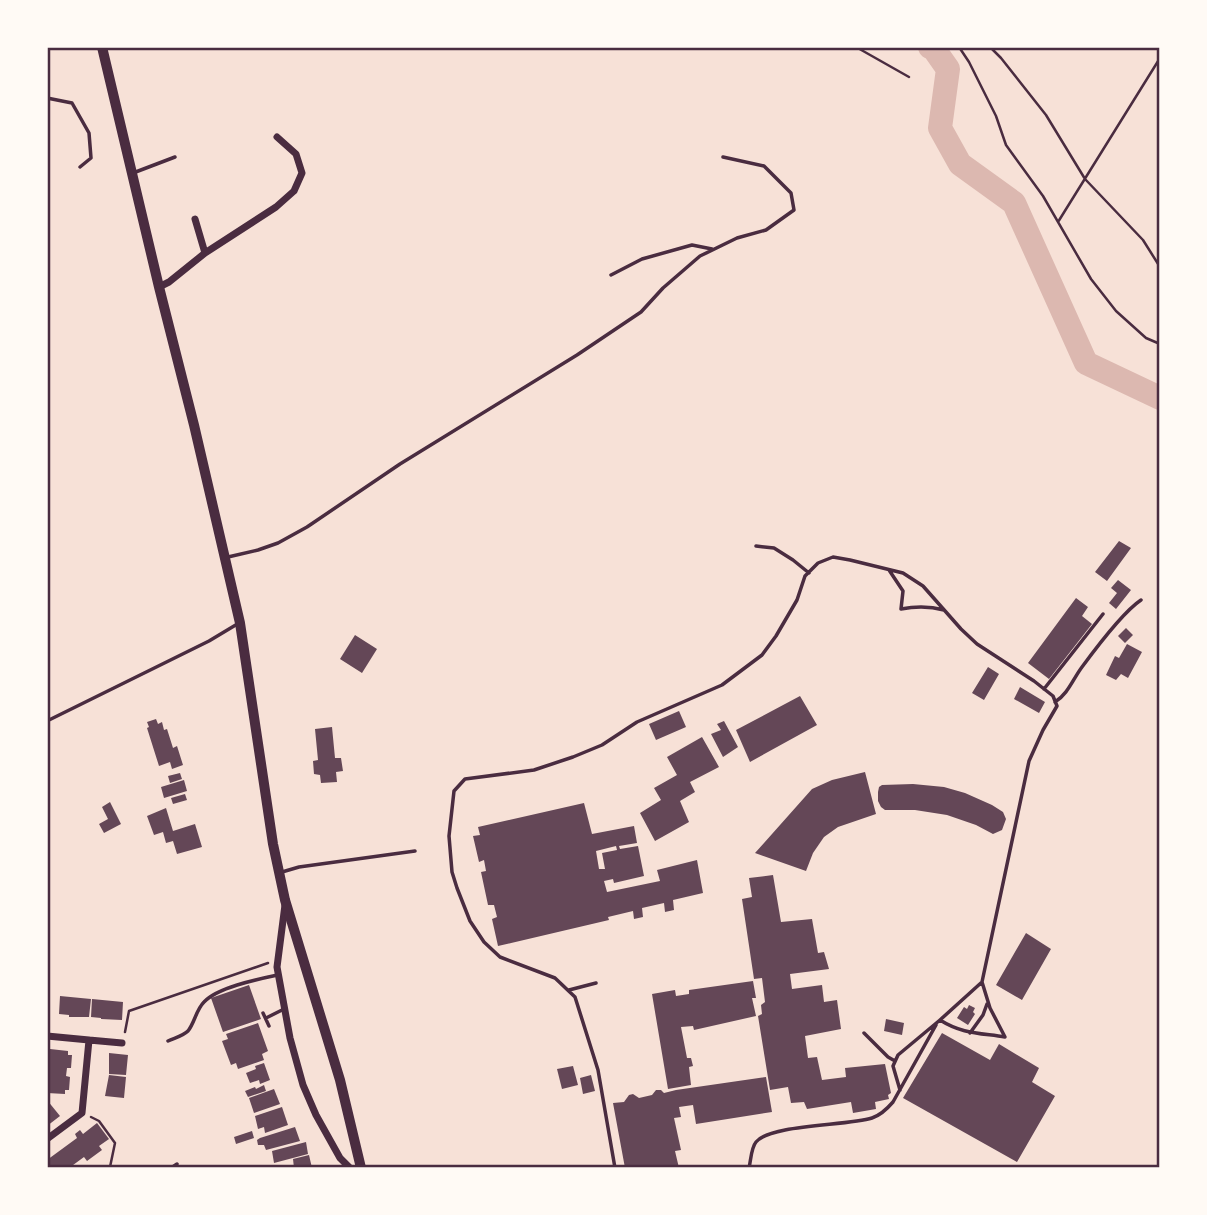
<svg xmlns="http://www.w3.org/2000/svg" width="1207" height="1215" font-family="Karla,sans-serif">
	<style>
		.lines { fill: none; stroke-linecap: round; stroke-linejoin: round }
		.river { stroke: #dcb8b0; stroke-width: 24 }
		.building { fill: #644757; fill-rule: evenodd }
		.path { stroke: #4a2c40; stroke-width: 2.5 }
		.service { stroke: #4a2c40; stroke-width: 3.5 }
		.minor { stroke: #4a2c40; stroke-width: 7 }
		.primary { stroke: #4a2c40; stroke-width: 10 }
		.neatline { fill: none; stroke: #4a2c40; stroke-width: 2.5 }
	</style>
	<rect width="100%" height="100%" fill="#f7e1d7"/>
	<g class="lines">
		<path class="river" d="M930,47L934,49L948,69L940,128L960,164L1014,203L1086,363L1160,398"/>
	</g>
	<path class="building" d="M1119,541L1131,548L1107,581L1095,572Z
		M1118,580L1131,590L1116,609L1109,603L1117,593L1111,588Z
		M1076,598L1088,607L1082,616L1092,624L1049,679L1028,663Z
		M1126,628L1133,635L1125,643L1118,636Z
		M355,635L377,649L362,673L340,659Z
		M1127,644L1142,652L1128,678L1121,674L1116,680L1106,675L1115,656L1119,658Z
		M988,667L999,674L984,700L972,693Z
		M1020,687L1045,702L1039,713L1014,699Z
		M800,696L817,725L750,762L736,730Z
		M679,711L686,727L656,740L649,724Z
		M156,719L158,724L162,722L164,730L167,729L173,748L177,746L183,765L172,769L170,762L159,766L147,728L149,727L147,722Z
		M724,721L738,747L723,757L711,734L721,730L717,724Z
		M332,727L335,758H341L343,771L336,772L337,782L321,783L320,775L314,774L313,761L318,760L315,729Z
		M702,737L719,767L690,782L695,792L680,801L689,822L655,841L640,813L661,800L654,788L677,775L667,757Z
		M865,772L876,814L838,827L824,837L813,853L806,871L755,853L812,789L832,780Z
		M180,773L182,779L170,783L168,776Z
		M184,780L187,791L164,798L161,787Z
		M913,784L944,787L965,793L992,805L1003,812L1006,819L1002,830L993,834L976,825L947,815L915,810H885L881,807L878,801V792L879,787L882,785Z
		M185,794L187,800L173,804L171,798Z
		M110,802L121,824L104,833L99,824L108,819L102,807Z
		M584,803L592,834L634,826L637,843L619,846L620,849L638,846L644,876L614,883L613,879L604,881L607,892L660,881L657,870L697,860L703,893L673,900L674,910L665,912L664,903L642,908L643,917L634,919L633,911L608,917L609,920L498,946L492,919L497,917L494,905H488L481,872L486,871L484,860L479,862L473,836L480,835L478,827ZM616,846L617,850L602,853L605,869H599L596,851Z
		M166,808L173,831L195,824L202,847L177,854L173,841L166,843L163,832L154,835L147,816Z
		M773,875L781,922L812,919L818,953L824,952L829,969L790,974L792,989L822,985L824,1002L837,1000L841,1029L805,1036L808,1058L817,1057L822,1080L846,1077L845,1068L885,1064L891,1093L888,1095L889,1099L875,1102L876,1109L853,1113L851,1102L807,1109L804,1102L791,1103L788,1087L770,1090L758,1016L762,1014L761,1005L765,1002L762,978L754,979L742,899L752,897L749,878Z
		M1026,933L1051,949L1022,1000L996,985Z
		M753,981L756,998H752L756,1016L694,1030L693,1026L681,1027L687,1058H691L693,1066L689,1067L691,1085L668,1089L652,994L675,990L676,996L689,994V990Z
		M249,985L261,1019L223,1032L211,998Z
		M60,996L91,999L89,1017H69V1015L59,1014Z
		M92,999L123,1002L122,1020L101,1019V1018L91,1017Z
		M969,1005L975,1008L973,1012L975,1014L968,1025L957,1018L964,1007L967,1009Z
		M886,1019L904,1023L902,1035L884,1031Z
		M258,1023L268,1051L262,1054L264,1060L238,1069L236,1063L231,1065L222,1041L228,1039L226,1034Z
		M942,1033L990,1060L999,1044L1039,1068L1032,1082L1055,1096L1017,1162L903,1098Z
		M50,1049L68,1051V1055H72L71,1068H67L66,1076L70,1077L69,1090H65V1094L47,1093Z
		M109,1053L128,1055L126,1075L109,1074Z
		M264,1063L270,1080L260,1084L259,1080L250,1083L246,1073L256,1069L255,1066Z
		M573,1066L578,1085L562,1089L557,1069Z
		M109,1075L126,1077L124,1098L105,1096Z
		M591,1075L595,1091L583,1094L580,1078Z
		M766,1077L772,1112L696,1124L693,1105L679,1107L681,1117L674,1118L681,1150L675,1151L679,1168H625L613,1103L624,1102L629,1095L633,1094L639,1098L652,1095L656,1090H661L664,1093L676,1090Z
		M264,1085L266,1091L248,1097L245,1091L255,1087L256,1089Z
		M274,1089L280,1104L254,1113L249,1098Z
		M47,1100L60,1116L47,1126Z
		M282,1107L288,1125L265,1133L264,1127L258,1129L255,1116Z
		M97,1123L109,1139L99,1146L102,1150L87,1161L84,1157L69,1168H47V1160L77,1138L75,1134L80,1130L83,1134Z
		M295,1127L300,1141L266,1150L264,1145H258L257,1140L260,1138Z
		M252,1131L254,1138L236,1144L234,1137Z
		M306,1142L308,1154L274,1163L272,1151Z
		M309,1155L312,1168H294L293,1159Z"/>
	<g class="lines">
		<path class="path" d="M856,47L909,77
			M959,47L969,62L996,116L1006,145L1043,196L1091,279L1116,311L1146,338L1160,344
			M990,47L1001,58L1046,115L1085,179L1143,240L1160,267
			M1058,222L1160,58
			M125,1032L129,1011L268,963
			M91,1117L99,1121L115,1143L110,1167"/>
		<path class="service" d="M47,98L72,103L89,133L91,158L80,167
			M133,173L175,157
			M611,275L642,259L692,245L712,249
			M756,546L774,548L793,560L809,573
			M228,557L258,550L278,543L307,527L400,464L577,355L641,312L663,288L700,256L737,238L766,230L794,210L791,193L764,166L723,157
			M889,570L903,591L901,609C917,606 929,606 944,610
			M1044,689L1103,614
			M1055,702C1068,694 1073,679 1082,667C1096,648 1123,612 1141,600
			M47,721L209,641L239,623
			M282,872L299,867L415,851
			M569,990L596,983
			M263,1013L269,1026
			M266,1018L284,1009
			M940,1020C962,1034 980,1033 1005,1037L990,1008L982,982
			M864,1033L888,1057L895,1061
			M970,1033L983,1015L987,1004
			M168,1041C174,1038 183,1036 188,1031C195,1022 196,1010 204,1002C218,987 259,979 278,975
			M171,1168L177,1164
			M615,1168L598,1070L575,997L555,978L500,957L484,942L470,921L457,888L452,872L449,836L454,791L465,779L534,770L573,757L602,745L637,722L722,685L762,655L776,636L797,600L805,576L818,563L833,557L850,560L903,573L923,586L961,629L977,644L1034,681L1053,696L1057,706L1043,730L1029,761L982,982L940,1020L898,1055L893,1066L900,1090
			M749,1168C751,1160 751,1148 756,1142C771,1124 847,1126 872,1118C881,1115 887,1109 893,1102L936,1025"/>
		<path class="minor" d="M195,219L205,253
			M159,287L169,282L205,253L276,207L294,191L302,173L296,154L277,137
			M285,905L277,967L290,1038L303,1085L316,1115L340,1158L350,1168
			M47,1036L89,1040L82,1113L47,1139
			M89,1040L122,1043"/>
		<path class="primary" d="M102,47L159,287L194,425L240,623L273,844L285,900L340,1080L361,1168"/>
	</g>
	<rect width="1207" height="1215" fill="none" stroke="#fffaf5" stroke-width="98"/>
	<rect x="49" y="49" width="1109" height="1117" class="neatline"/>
</svg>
